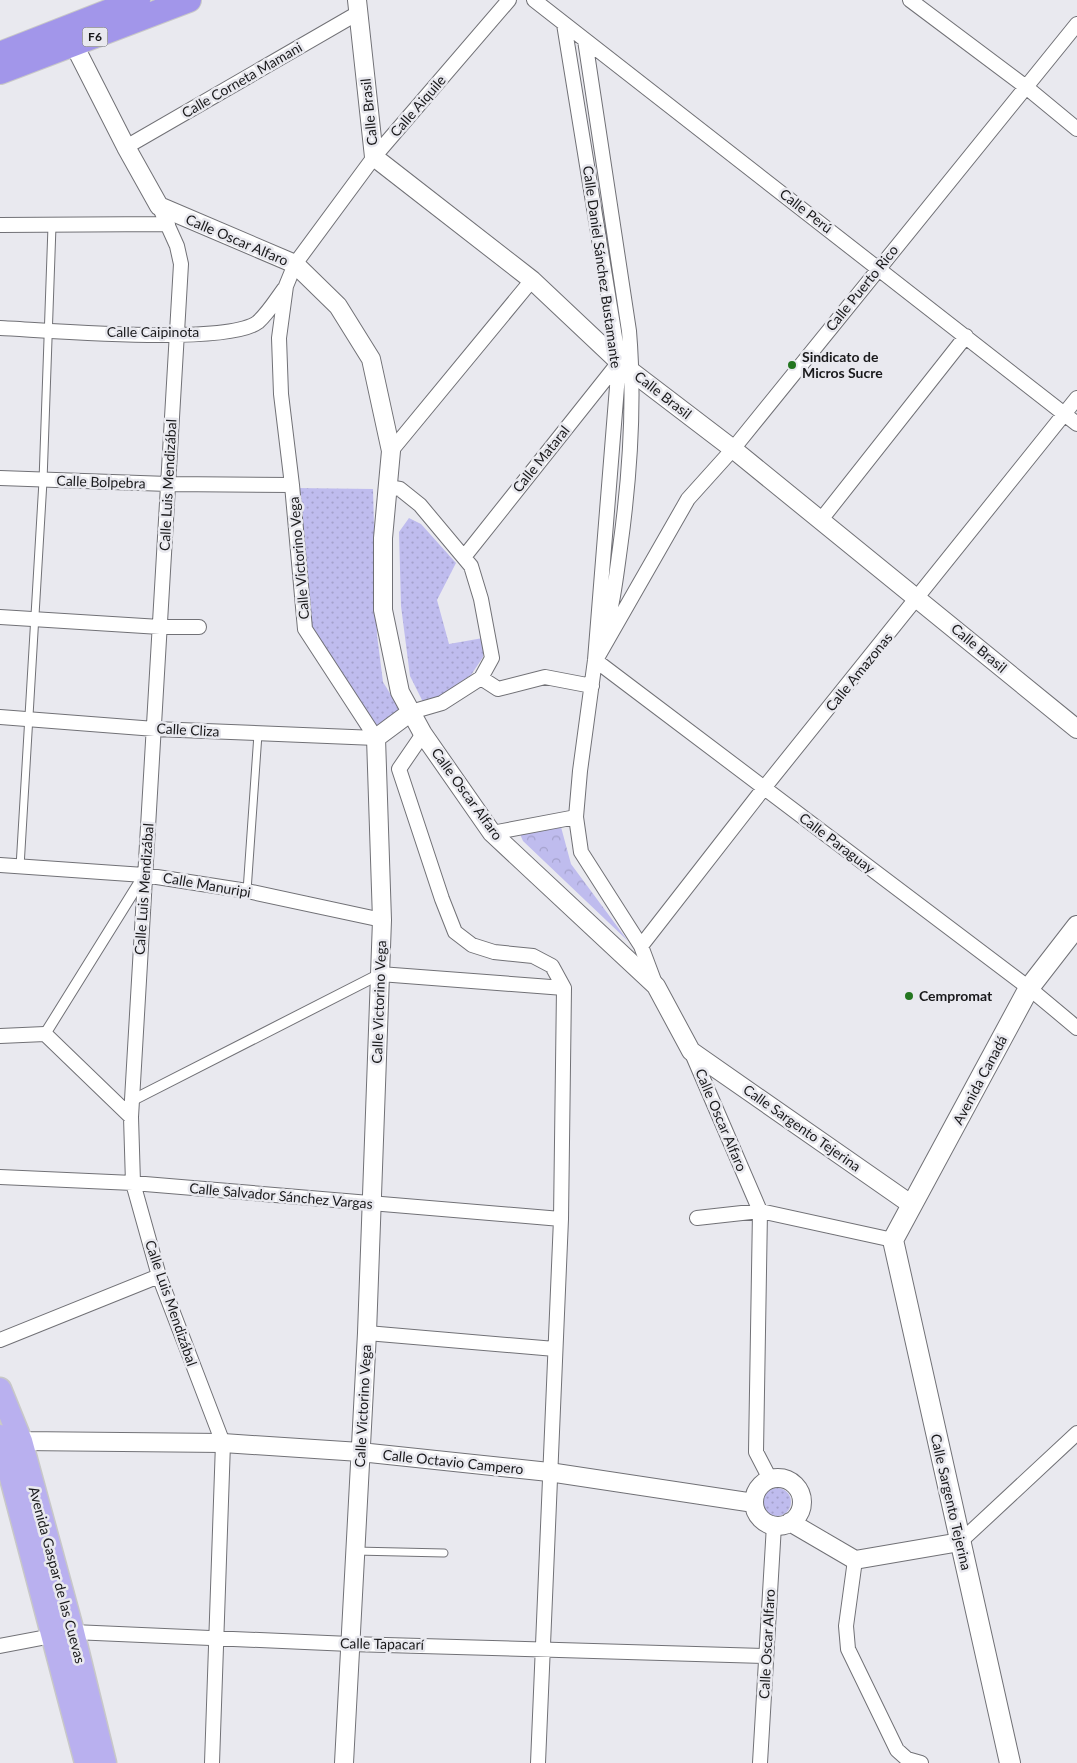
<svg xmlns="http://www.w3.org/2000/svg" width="1077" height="1763" font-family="Lato,sans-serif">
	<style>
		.grass { fill: url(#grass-dots) }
		.forest { fill: url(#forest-crowns) }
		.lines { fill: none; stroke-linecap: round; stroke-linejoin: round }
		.service-casing { stroke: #717176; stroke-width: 9 }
		.pedestrian-casing { stroke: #717176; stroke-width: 12 }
		.minor-casing { stroke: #717176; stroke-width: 16 }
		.tertiary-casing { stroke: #717176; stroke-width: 20 }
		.secondary-casing { stroke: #717176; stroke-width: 22 }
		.primary-casing { stroke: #c8c8c8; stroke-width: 25 }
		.trunk-casing { stroke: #c8c8c8; stroke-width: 26 }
		.service { stroke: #fff; stroke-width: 7 }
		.pedestrian { stroke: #fff; stroke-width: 10 }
		.minor { stroke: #fff; stroke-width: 14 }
		.tertiary { stroke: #fff; stroke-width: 18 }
		.secondary { stroke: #fff; stroke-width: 20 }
		.primary { stroke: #b9b0ef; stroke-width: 22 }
		.trunk { stroke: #a296ea; stroke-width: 24 }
		.poi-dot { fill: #247620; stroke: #e9e9ef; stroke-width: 2 }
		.labels { text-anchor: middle; stroke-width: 5; stroke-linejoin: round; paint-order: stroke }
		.shield { fill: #e9e9ef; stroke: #57575b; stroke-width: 1 }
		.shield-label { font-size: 12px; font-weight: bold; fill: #19191b }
		.street-label { font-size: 14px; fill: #19191b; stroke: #e9e9ef }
		.poi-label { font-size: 14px; font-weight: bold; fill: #19191b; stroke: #e9e9ef; text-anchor: start }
	</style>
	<defs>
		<pattern id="grass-dots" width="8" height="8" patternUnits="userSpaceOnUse" patternTransform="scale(1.25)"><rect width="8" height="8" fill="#bfbcee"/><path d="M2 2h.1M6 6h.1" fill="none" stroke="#a4a1cc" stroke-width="1.8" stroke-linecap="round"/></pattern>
		<pattern id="forest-crowns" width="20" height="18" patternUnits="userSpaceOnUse" patternTransform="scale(1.25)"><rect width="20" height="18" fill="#bfbcee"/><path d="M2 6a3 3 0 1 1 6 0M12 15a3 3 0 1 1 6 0" fill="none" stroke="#a4a1cc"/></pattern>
	</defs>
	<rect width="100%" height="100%" fill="#e9e9ef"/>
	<path class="grass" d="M296,488L373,489L377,635L383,682L400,710L398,723L363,733L317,655L306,625Z
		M409,518L421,524L456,563L437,600L449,644L483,638V657L471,675L425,706L410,676L401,606L399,532Z
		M763 1502a14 14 0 1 1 28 0a14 14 0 1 1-28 0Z"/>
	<path class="forest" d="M561,827L571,864L628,941L523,841L520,834Z"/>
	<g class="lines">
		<g class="service-casing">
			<path id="service" d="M20,867L43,481L52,226
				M247,891L258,734
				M355,1551L444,1553"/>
		</g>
		<g class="pedestrian-casing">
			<path id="pedestrian" d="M45,1034L144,875
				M131,1101L380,974"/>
		</g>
		<g class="minor-casing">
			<path id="minor" d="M534,0L1077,424
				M910,0L1026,87L1077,129
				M564,24L619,362L595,660L580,771L576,817L581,852L641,946L656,986
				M585,40L629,331C635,403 630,476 620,548C616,577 613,605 604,634
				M126,147L358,13
				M159,206L177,246L181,264L131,1117L133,1183L159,1276L223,1443L212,1763
				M0,225L168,224
				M0,328C46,330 227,346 258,322C268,313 276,300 284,289
				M391,451L532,280
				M0,478L168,484L292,485
				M388,487L400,489L420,505L471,566L481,599L492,658L481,678L442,703L411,712
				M820,521L966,336
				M464,557L619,362
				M0,617L160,627H199
				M597,658L688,499L733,449L1077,24
				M595,660L1029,988L1077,1028
				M481,678L498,689L545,677L592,686
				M0,717L155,729L376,738
				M423,734L399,769L442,899L455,932L472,945L494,952L533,956L552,966L564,988L561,1219L538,1763
				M376,738L305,629L292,485L281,394L279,338L286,286L295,264L374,157L509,0
				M492,833L576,817
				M0,865L144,875L247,891L382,920
				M641,946L764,788L1077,398
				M380,974L564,988
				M0,1036L45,1034L131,1117
				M691,1051L760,1211L756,1452L770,1479
				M0,1177L133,1183L561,1219
				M697,1218L760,1211L893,1240
				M367,1333L555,1349
				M0,1340L159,1276
				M960,1542L1077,1433
				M855,1560L846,1626L848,1649L897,1750L907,1759L921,1763
				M0,1646L73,1632L350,1644L766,1656
				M760,1763L774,1525"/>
		</g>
		<g class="tertiary-casing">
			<path id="tertiary" d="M357,0L374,157L532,280L619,362L733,449L1077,729
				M69,35L126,147L159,206L295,264L338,306L371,359L391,451L383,538V610L400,692L423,734L492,833L656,986L691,1051L912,1205
				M11,1439L21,1441L223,1443L360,1452L549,1472L754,1503
				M754 1502a24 24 0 1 1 48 0a24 24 0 1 1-48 0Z
				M790,1522L855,1560L960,1542
				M344,1763L367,1333L382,920L376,738L411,712"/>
		</g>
		<g class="secondary-casing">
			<path id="secondary" d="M1010,1763L893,1240L1029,988L1077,926"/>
		</g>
		<g class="primary-casing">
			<path id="primary" d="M0,1389L21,1441L73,1632L105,1763
				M0,1436L86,1763"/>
		</g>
		<g class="trunk-casing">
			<path id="trunk" d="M0,54L138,0
				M0,72L189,0"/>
		</g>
		<use href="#service" class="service"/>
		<use href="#pedestrian" class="pedestrian"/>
		<use href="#minor" class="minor"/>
		<use href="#tertiary" class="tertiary"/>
		<use href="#secondary" class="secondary"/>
		<use href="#primary" class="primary"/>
		<use href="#trunk" class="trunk"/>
	</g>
	<g class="poi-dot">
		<circle cx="792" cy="365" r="5"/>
		<circle cx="909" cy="996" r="5"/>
	</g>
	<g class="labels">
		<rect class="shield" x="82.5" y="27.5" width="25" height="19" rx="4"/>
		<g class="shield-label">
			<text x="95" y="41">F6</text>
		</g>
		<g class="street-label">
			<text transform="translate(242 80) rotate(-30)" y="5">Calle Corneta Mamani</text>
			<text transform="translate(418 106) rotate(-49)" y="5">Calle Aiquile</text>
			<text transform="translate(369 112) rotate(-96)" y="5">Calle Brasil</text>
			<text transform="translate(806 211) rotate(38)" y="5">Calle Perú</text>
			<text transform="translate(237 240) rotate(23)" y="5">Calle Oscar Alfaro</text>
			<text transform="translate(602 267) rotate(82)" y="5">Calle Daniel Sánchez Bustamante</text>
			<text transform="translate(862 288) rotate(-51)" y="5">Calle Puerto Rico</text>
			<text x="153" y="337">Calle Caipinota</text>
			<text transform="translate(663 395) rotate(38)" y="5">Calle Brasil</text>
			<text transform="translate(541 459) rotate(-51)" y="5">Calle Mataral</text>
			<text transform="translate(101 482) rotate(2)" y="5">Calle Bolpebra</text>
			<text transform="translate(168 485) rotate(-87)" y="5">Calle Luis Mendizábal</text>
			<text transform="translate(299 558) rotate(-95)" y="5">Calle Victorino Vega</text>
			<text transform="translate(979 648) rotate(40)" y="5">Calle Brasil</text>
			<text transform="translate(859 672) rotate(-51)" y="5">Calle Amazonas</text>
			<text transform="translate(188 730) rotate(3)" y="5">Calle Cliza</text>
			<text transform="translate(467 794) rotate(54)" y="5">Calle Oscar Alfaro</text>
			<text transform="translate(837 843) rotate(37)" y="5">Calle Paraguay</text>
			<text transform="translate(207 885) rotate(10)" y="5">Calle Manuripi</text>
			<text transform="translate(144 889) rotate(-86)" y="5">Calle Luis Mendizábal</text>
			<text transform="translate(379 1002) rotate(-88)" y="5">Calle Victorino Vega</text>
			<text transform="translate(980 1080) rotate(-62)" y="5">Avenida Canadá</text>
			<text transform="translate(721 1120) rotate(67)" y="5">Calle Oscar Alfaro</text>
			<text transform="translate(802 1128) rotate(35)" y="5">Calle Sargento Tejerina</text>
			<text transform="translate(281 1196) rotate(5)" y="5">Calle Salvador Sánchez Vargas</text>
			<text transform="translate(171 1303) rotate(71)" y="5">Calle Luis Mendizábal</text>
			<text transform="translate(363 1406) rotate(-87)" y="5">Calle Victorino Vega</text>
			<text transform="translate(453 1462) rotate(6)" y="5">Calle Octavio Campero</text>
			<text transform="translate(951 1502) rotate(77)" y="5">Calle Sargento Tejerina</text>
			<text transform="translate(57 1575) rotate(75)" y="5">Avenida Gaspar de las Cuevas</text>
			<text transform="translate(382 1644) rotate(1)" y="5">Calle Tapacarí</text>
			<text transform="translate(767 1644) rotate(-87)" y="5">Calle Oscar Alfaro</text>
		</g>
		<g class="poi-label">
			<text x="802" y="362">Sindicato de<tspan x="802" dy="16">Micros Sucre</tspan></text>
			<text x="919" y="1001">Cempromat</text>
		</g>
	</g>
</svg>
